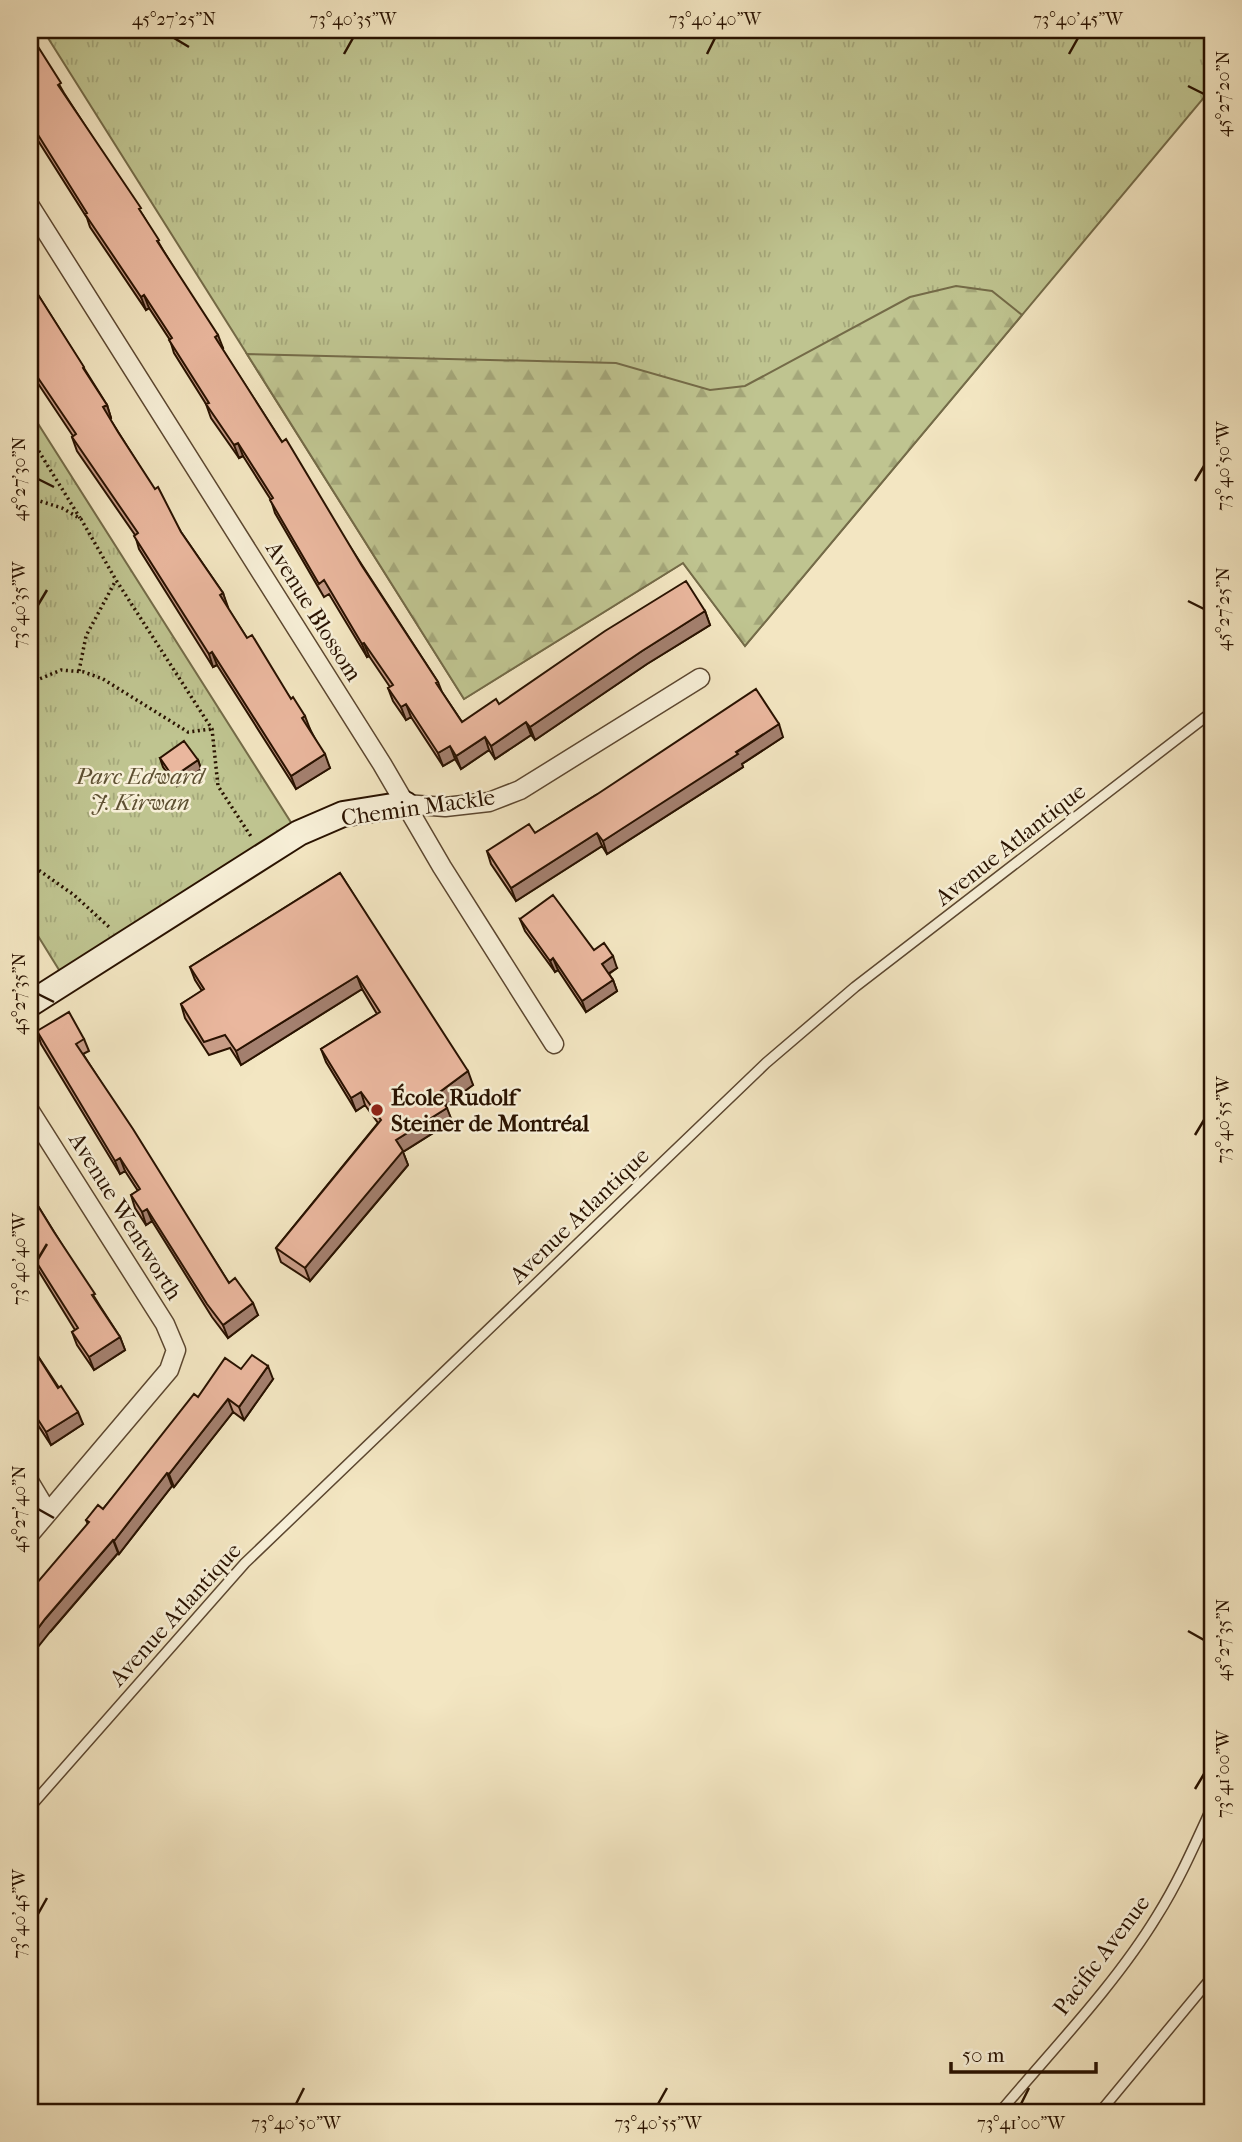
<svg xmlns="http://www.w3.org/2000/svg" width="1242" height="2142" font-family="'IM FELL French Canon',serif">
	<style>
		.grass { fill: url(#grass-tufts); stroke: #746b48; stroke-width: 2 }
		.forest { fill: url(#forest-firs); stroke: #746b48; stroke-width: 2 }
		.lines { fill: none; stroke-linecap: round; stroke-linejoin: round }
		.lane-casing { stroke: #5c4730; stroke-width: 12 }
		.street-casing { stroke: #5c4730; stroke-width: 21 }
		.secondary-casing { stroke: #291200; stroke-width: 28 }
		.path { stroke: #291200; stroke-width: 3.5; stroke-dasharray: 2 3.5; stroke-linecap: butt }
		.lane { stroke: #f7efd7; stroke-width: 9 }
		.street { stroke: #f7efd7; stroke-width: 18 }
		.secondary { stroke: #f7efd7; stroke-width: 24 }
		.wall { fill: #c99d88; stroke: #291200; stroke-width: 2 }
		.shaded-wall { fill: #a4806f; stroke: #291200; stroke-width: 2 }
		.building { fill: #eab79e; stroke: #291200; stroke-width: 2 }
		.ticks { fill: none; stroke: #291200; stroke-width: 2.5 }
		.poi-dot { fill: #8f2418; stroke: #f7efd7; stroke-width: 2.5 }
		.labels { text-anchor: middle; stroke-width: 5; stroke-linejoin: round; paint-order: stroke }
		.street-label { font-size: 23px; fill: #291200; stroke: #f7efd7 }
		.park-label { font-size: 23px; font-style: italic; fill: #5e5032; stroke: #f7efd7 }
		.poi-label { font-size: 23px; font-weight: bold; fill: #291200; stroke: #f7efd7; text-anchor: start }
		.neatline { fill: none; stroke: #291200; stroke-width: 2.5 }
		.ticks-label { font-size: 18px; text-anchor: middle; fill: #291200 }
	</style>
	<defs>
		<pattern id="grass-tufts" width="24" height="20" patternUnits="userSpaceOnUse" patternTransform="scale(1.75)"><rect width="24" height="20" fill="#bfc490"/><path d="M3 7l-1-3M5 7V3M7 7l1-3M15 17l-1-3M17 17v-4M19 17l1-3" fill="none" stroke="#a4a77a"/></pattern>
		<pattern id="forest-firs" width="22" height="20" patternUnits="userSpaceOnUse" patternTransform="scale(1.75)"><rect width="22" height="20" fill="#bfc490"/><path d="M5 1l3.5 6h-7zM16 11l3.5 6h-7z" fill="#a4a77a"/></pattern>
	</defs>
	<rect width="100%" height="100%" fill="#f3e6c2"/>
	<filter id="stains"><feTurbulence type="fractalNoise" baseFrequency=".00286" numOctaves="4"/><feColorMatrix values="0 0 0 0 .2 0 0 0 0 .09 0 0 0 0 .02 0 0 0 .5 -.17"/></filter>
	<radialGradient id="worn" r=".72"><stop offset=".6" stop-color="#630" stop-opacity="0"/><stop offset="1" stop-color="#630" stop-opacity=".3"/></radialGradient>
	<path class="grass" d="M43,30H1212V88L745,646L683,563L464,699Z
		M30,411L292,824L61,973L30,923Z"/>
	<path class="forest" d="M956,286L992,291L1022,315L745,646L683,563L464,699L247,354L616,363L710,390L745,386L910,297Z"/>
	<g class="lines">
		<g class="lane-casing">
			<path id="lane" d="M30,1807L245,1563L766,1063L855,987L1212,712
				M1000,2112C1052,2050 1115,1985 1157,1916C1179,1881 1195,1844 1212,1807
				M1100,2112L1212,1977"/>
		</g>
		<g class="street-casing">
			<path id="street" d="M30,206L382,764L442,867L554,1044
				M405,804L445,807L489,802L520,790L700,678
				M30,1111L165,1324L176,1350L169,1370L30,1534
				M30,1483L48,1513"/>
		</g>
		<g class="secondary-casing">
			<path id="secondary" d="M30,1004L299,833L343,814L405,804"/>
		</g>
		<path class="path" d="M30,437L80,518
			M30,498L62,508L81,519L116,580L212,729L218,786L252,838
			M79,671L86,636L116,580
			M30,683L61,670L84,672L103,679L188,732L212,729
			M30,864L74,895L109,927"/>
		<use href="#lane" class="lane"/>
		<use href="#street" class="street"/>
		<use href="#secondary" class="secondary"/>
	</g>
	<path class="wall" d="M30,34L64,93L144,217L163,250L223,348L222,349L282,442L438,682L442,692L462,722L705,611L710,625L647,664L535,740L531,735L495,759L489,750L461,769L455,759L443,766L411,717L406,720L393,701L388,688L390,687L369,656L367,657L329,594L324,597L275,513L271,500L243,456L239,458L211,418L206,404L174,353L170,340L149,308L146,310L90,227L87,218L30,128Z
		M30,282L107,405L111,418L110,419L181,532L223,593L227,607L247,638L291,699L310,729L330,768L296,789L217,665L213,667L139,549L135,535L77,451L72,437L73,436L35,379L33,380L30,375Z
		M783,737L742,764L743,767L607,854L602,846L516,901L491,864L487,851L535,833L596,795Z
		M160,758L198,760L201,769L177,786L163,767Z
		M340,873L473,1085L445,1105L452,1121L403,1152L408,1165L310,1281L281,1262L276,1248L378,1123L365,1105L356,1111L326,1062L321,1049L377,1014L362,989L241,1065L230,1048L209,1055L185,1018L181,1004L202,991L195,980L190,967Z
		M520,919L594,950L617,968L609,974L613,980L617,991L586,1012L558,970L555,972L525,931Z
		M37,1031L84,1039L89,1051L83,1054L229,1283L258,1315L228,1338L212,1317L152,1221L146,1225L135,1208L131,1195L138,1191L125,1171L120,1174L41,1044Z
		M30,1193L100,1306L120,1337L125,1350L94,1370L77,1345L72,1332L75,1330L30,1257Z
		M30,1344L83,1424L51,1445L34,1419L30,1408L31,1406L30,1404Z
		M241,1369L273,1379L244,1420L233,1412L174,1487L172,1486L119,1554L118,1553L50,1632L88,1524L86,1520L103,1509L198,1397Z"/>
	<path class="shaded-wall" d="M144,295L149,308L146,310L141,297Z
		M218,335L223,348L219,350L215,337Z
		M30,366L35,379L33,380L30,371Z
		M107,405L111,418L108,420L103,407Z
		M238,443L243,456L239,458L234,445Z
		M223,593L228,607L225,608L220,595Z
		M705,611L710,625L647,664L535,740L530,727L642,651Z
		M364,643L369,656L367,657L362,644Z
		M212,652L217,665L213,667L209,654Z
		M406,704L411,717L406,720L401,707Z
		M305,716L310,729L307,731L302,718Z
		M526,722L531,735L495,759L491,746Z
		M779,724L783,737L742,764L743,767L607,854L603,841Z
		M485,737L489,750L461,769L456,756Z
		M450,746L455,759L443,766L438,753Z
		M325,754L330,768L296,789L291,776Z
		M198,760L201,769L177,786L173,777Z
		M597,833L602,846L516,901L511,888Z
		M30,951L34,962L30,965Z
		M613,956L617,968L606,975L602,964Z
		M553,958L558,970L555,972L550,961Z
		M357,976L362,989L241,1065L236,1051Z
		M613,980L617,991L586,1012L582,1001Z
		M468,1071L473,1085L442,1108L437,1094Z
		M361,1092L365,1105L356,1111L351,1098Z
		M447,1108L452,1121L403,1152L408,1165L310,1281L305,1268L396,1140Z
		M120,1158L125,1171L120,1174L115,1161Z
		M147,1209L152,1221L146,1225L142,1212Z
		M253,1303L258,1315L228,1338L223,1325Z
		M120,1337L125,1350L94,1370L89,1357Z
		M268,1366L273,1379L244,1420L239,1407Z
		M228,1399L233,1412L174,1487L169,1474Z
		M78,1412L83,1424L51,1445L46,1432Z
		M167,1473L172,1486L119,1554L114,1541Z
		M113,1540L118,1553L50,1632L30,1657V1639L45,1619Z"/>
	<path class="building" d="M30,34L61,83L58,85L141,208L139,209L159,240L157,241L218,335L215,337L282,442L286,439L362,566L438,682L436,683L462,722L496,699L499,704L605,631L686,581L705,611L642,651L530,727L526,722L491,746L485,737L456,756L450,746L438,753L406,704L401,707L388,688L393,685L364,643L362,644L324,580L319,584L270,500L273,498L238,443L234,445L206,404L209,403L169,340L172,338L144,295L141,297L85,214L87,213L30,122Z
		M30,282L84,367L83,368L107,405L103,407L118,432L155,489L158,487L181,532L223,593L220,595L247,638L252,635L291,699L293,697L305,716L302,718L325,754L291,776L212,652L209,654L134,536L138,533L72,437L76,434L30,366Z
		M756,689L779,724L736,752L738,754L603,841L597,833L511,888L487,851L529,824L535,833L596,795Z
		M184,741L198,760L173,777L160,758Z
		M340,873L468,1071L437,1094L447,1108L396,1140L403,1151L305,1268L276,1248L381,1120L361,1092L351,1098L321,1049L380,1012L357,976L236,1051L225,1035L204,1042L181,1004L204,989L190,967Z
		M553,895L594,950L604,943L613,956L602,964L613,980L582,1001L553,958L550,961L520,919Z
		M69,1012L84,1039L76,1044L133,1129L229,1283L235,1278L253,1303L223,1325L207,1304L147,1209L142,1212L131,1195L140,1189L120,1158L115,1161L37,1031Z
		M30,1193L54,1232L95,1294L92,1295L120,1337L89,1357L72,1332L78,1328L30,1252Z
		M30,1344L58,1388L61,1386L78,1412L46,1432L30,1407L33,1404L30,1399Z
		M252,1355L268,1366L239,1407L228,1399L169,1474L167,1473L114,1541L113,1540L45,1619L30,1639V1591L89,1522L86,1520L98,1505L103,1509L194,1394L198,1397L225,1358L241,1369Z"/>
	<path class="ticks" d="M174,38L189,47M344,54L353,38M707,54L715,38M1069,54L1078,38M1188,86L1204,94M38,479L54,487M1195,481L1204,466M1188,601L1204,609M38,605L47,590M38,994L54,1002M1195,1135L1204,1120M38,1259L47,1244M38,1509L54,1518M1188,1631L1204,1640M1195,1789L1204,1774M38,1914L47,1898M296,2104L304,2088M658,2104L667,2088M1021,2104L1029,2088"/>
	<circle class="poi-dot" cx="377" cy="1110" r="7"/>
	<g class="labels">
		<g class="street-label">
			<text transform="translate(314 611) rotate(58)" y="8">Avenue Blossom</text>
			<text transform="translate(418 807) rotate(-8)" y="8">Chemin Mackle</text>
			<text transform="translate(1010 844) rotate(-38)" y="8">Avenue Atlantique</text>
			<text transform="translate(579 1215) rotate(-44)" y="8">Avenue Atlantique</text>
			<text transform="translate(126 1216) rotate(58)" y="8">Avenue Wentworth</text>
			<text transform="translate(175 1614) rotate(-48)" y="8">Avenue Atlantique</text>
			<text transform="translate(1101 1955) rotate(-53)" y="8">Pacific Avenue</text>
		</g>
		<g class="park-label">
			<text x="140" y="784">Parc Edward<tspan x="140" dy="26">J. Kirwan</tspan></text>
		</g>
		<g class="poi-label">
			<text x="391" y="1105">École Rudolf<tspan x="391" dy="26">Steiner de Montréal</tspan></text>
		</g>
	</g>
	<rect width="1242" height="2142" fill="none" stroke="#f3e6c2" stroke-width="77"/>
	<path d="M951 2062v10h145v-10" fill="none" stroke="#291200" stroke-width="3.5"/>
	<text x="962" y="2062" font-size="21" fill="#291200" stroke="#f7efd7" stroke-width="5" paint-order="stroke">50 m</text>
	<rect x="38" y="38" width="1166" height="2066" class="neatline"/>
	<g class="ticks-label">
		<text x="174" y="25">45°27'25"N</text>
		<text x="353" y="25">73°40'35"W</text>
		<text x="715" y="25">73°40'40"W</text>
		<text x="1078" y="25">73°40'45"W</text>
		<text transform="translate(1223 94) rotate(-90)" y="6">45°27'20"N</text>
		<text transform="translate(1223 466) rotate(-90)" y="6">73°40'50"W</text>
		<text transform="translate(19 479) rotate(-90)" y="6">45°27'30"N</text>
		<text transform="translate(19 605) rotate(-90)" y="6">73°40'35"W</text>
		<text transform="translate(1223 609) rotate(-90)" y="6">45°27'25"N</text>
		<text transform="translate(19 994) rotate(-90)" y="6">45°27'35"N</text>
		<text transform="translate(1223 1120) rotate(-90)" y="6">73°40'55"W</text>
		<text transform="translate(19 1259) rotate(-90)" y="6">73°40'40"W</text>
		<text transform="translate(19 1509) rotate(-90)" y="6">45°27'40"N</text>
		<text transform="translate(1223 1640) rotate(-90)" y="6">45°27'35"N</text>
		<text transform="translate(1223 1774) rotate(-90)" y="6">73°41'00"W</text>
		<text transform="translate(19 1914) rotate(-90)" y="6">73°40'45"W</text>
		<text x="296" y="2129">73°40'50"W</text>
		<text x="658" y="2129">73°40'55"W</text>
		<text x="1021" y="2129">73°41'00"W</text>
	</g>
	<rect width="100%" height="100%" filter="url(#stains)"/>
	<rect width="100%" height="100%" fill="url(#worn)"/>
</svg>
